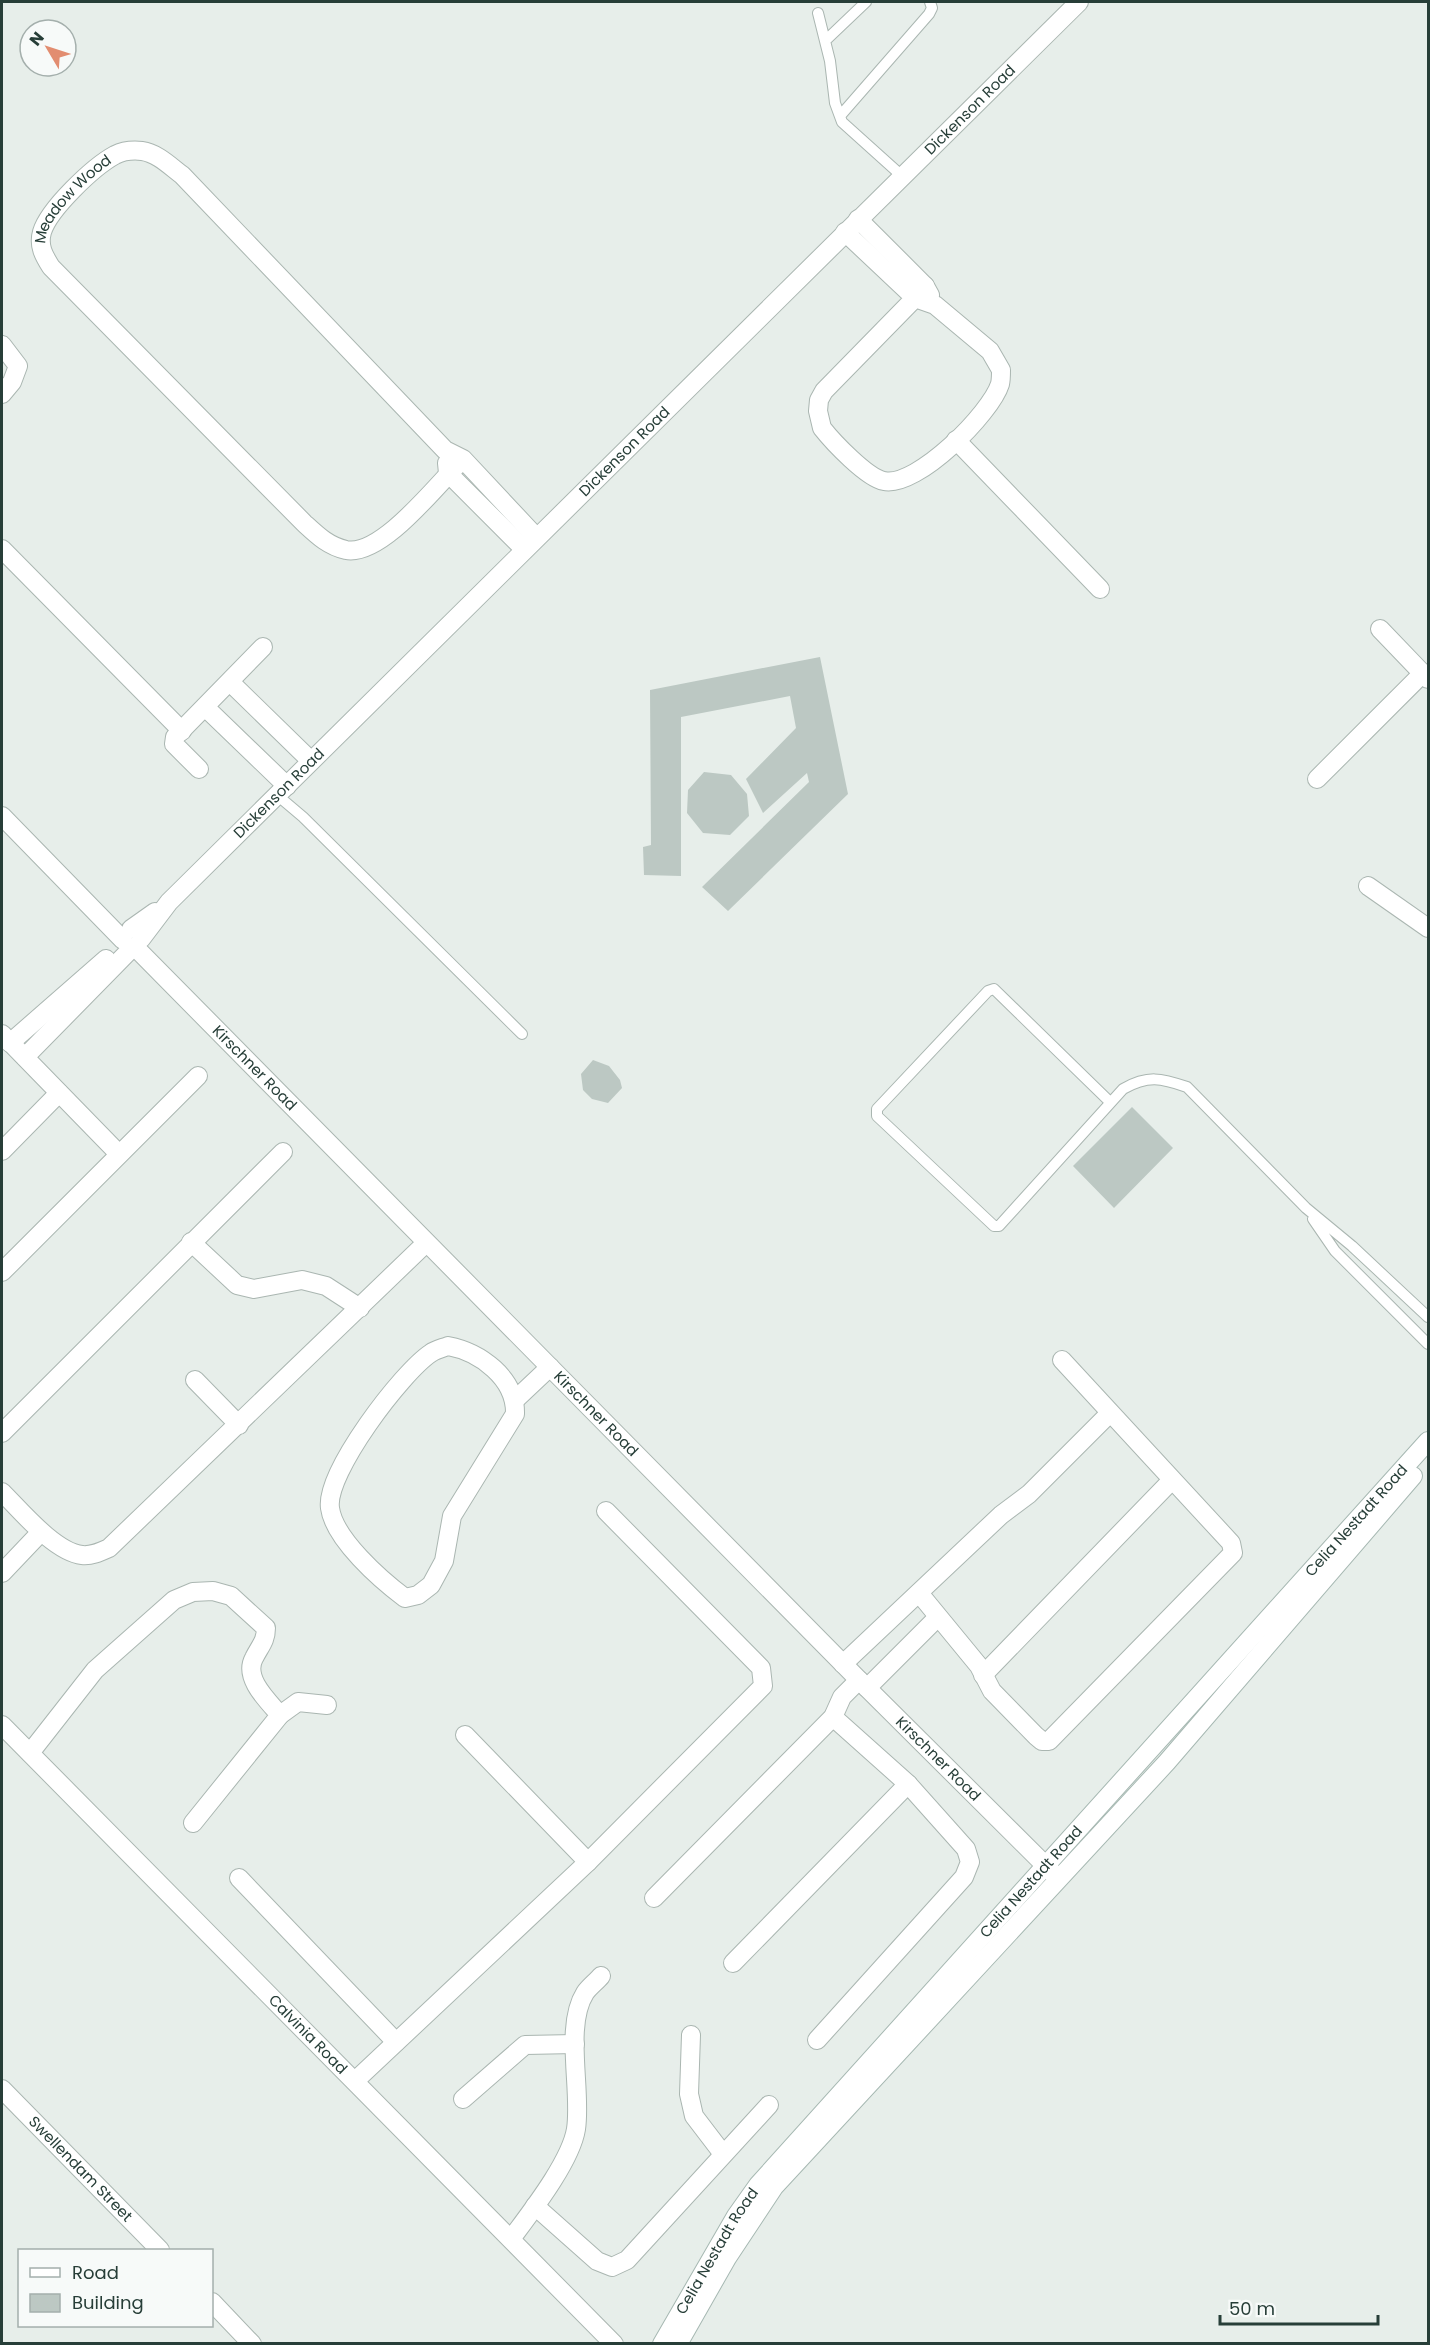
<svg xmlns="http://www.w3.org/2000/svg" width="1430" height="2345" font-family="Poppins,sans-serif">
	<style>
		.building { fill: #bcc8c3 }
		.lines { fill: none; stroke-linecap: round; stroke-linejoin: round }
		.lane-casing { stroke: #aab6b1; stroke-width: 12 }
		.street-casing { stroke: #aab6b1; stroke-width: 20 }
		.secondary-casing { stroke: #a6b8b2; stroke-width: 20 }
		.lane { stroke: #fff; stroke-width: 10 }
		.street { stroke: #fff; stroke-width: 18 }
		.secondary { stroke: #fff; stroke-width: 18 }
		.labels { text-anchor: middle; stroke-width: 5; stroke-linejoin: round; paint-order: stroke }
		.street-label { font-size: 15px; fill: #273e38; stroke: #f7faf9 }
	</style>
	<rect width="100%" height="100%" fill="#e7eeea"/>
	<path class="building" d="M820,657L848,794L728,911L702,887L809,782L807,773L763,813L746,779L796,728L790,696L681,717V876L644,875L643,847L651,845L650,690Z
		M704,772L731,775L747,794L749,816L730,835L703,833L687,813L688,790Z
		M593,1060L609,1066L620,1080L622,1088L608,1103L592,1099L583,1090L581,1074Z
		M1132,1107L1173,1148L1114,1208L1073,1166Z"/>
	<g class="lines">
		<g class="lane-casing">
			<path id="lane" d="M818,13L830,61L835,103L842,122L902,176
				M825,41L866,2
				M840,116L929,14L932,8L930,2
				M277,795L303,817L522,1034
				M1110,1102L994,989L988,991L877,1109V1116L994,1226H999L1123,1089C1148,1075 1161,1078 1187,1087L1306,1208L1352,1246L1428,1317
				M1313,1219L1335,1251L1428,1344"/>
		</g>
		<g class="street-casing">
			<g id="street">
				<path d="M858,219L925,286L930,295"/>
				<path d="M845,232L915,298L935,305L990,351L1001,370C1001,374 1001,380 1000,384C991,413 917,488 884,481C867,478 833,442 822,428L818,411L819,400L824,391L915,298L925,286"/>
				<path d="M2,345L18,366L12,382L2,394"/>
				<path d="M956,440L1100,589"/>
				<path id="s1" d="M463,459C438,483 382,557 346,550C328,546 317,535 304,523L51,267C44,256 38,246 42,232C49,209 93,167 115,155C123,151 133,150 142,151C157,153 170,166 182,175L445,450L463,459L536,537"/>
				<path d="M447,463L448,473L524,549"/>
				<path d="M2,549L182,731"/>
				<path d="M1380,629L1428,679"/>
				<path d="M230,682L311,761"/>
				<path d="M205,707L287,786"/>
				<path d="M199,769L174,744L175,737L263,647"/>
				<path d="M1317,779L1423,673"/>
				<path d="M2,816L123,940"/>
				<path d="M1368,886L1428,928"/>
				<path d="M131,929L155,912"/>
				<path id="s2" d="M141,939L169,902L1079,2"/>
				<path id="s3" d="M135,947L859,1680L1057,1877"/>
				<path d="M2,1034L119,1154"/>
				<path d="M10,1043L106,959"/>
				<path d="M25,1057L133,947"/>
				<path d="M2,1151L59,1093"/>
				<path d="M191,1242L237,1285L254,1289L302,1280L326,1286L360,1308"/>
				<path d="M2,1272L198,1076"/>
				<path d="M448,1346C480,1352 516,1378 515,1414L452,1516L444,1561L431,1585L418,1595L405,1598C381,1580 334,1539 330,1508C325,1473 402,1372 431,1353C435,1350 443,1348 448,1346Z"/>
				<path d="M195,1380L239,1425"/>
				<path d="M515,1400L550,1367"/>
				<path d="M2,1433L283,1152"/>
				<path d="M2,1492C21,1511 55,1552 82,1555C92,1556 100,1552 109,1548L426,1243"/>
				<path d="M2,1573L40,1533"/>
				<path d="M919,1593L979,1666L992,1691L1036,1736L1042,1741H1049L1233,1553L1231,1543L1062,1360"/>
				<path d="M843,1664L1001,1515L1029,1494L1109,1414"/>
				<path d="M983,1675L1171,1481"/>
				<path d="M867,1688L938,1617"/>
				<path d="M280,1715L298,1702L327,1705"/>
				<path id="s4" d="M2,1725L614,2344"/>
				<path d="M465,1735L588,1862"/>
				<path d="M30,1753L95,1670L174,1600L193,1592L213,1591L231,1596L266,1628C266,1641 260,1646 254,1658C243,1678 268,1701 280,1715L193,1823"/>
				<path d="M239,1878L396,2042"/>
				<path d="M654,1898L833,1717L842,1697L859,1680"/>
				<path d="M733,1963L908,1784"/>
				<path d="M691,2035L689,2094L694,2116L723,2154"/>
				<path d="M817,2040L964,1877L970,1862L966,1849L908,1784L833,1717"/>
				<path d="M356,2080L588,1862L763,1686L761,1668L606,1511"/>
				<path id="s5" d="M2,2089L160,2250"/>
				<path d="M463,2099L525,2045L575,2044"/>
				<path d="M535,2206L597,2261L612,2267L627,2260L769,2105"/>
				<path d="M511,2239C531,2212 571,2161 576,2129C582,2091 564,2026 585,1993C589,1987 596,1982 601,1976"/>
				<path d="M212,2302L252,2344"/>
			</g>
		</g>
		<g class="secondary-casing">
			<g id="secondary">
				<path id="s6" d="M662,2344L736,2216L758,2185L1428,1441"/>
				<path d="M678,2344L727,2258L774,2187L1167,1762L1413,1476"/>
			</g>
		</g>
		<use href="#lane" class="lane"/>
		<use href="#street" class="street"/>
		<use href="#secondary" class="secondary"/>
	</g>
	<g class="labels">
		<g class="street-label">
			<text dy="5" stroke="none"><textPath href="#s2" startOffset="1173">Dickenson Road</textPath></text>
			<text dy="5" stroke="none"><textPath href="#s1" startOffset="645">Meadow Wood</textPath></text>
			<text dy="5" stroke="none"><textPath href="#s2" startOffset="687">Dickenson Road</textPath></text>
			<text dy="5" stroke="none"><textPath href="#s2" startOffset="201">Dickenson Road</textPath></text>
			<text dy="5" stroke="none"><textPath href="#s3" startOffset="170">Kirschner Road</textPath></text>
			<text dy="5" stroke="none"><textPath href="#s3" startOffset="656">Kirschner Road</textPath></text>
			<text dy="5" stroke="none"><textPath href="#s6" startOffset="1080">Celia Nestadt Road</textPath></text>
			<text dy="5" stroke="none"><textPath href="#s3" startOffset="1142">Kirschner Road</textPath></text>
			<text dy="5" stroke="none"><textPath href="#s6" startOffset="594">Celia Nestadt Road</textPath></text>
			<text dy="5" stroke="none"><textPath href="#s4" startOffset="435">Calvinia Road</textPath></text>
			<text dy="5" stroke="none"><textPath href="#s5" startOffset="112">Swellendam Street</textPath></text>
			<text dy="5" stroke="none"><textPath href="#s6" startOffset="108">Celia Nestadt Road</textPath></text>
		</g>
	</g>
	<rect width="1430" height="2345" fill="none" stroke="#273e38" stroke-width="6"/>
	<rect x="18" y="2249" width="195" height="78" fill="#f7faf9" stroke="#a4afac" stroke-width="1.5"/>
	<rect x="30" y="2268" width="30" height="9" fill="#ffffff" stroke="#a4afac" stroke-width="1.5"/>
	<text x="72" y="2279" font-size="18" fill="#273e38">Road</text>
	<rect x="30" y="2294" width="30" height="18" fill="#bcc8c3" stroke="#a4afac" stroke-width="1.5"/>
	<text x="72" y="2309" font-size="18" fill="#273e38">Building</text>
	<g transform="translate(48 48) rotate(309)"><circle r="28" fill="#f7faf9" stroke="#a4afac" stroke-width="1.5"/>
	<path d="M0-4.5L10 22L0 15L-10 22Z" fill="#e28d70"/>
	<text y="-9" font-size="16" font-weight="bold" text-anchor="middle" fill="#273e38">N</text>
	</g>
	<path d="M1220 2315v9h158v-9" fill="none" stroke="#273e38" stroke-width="3"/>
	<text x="1229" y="2315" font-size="18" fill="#273e38" stroke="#f7faf9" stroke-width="4.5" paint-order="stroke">50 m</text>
</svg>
